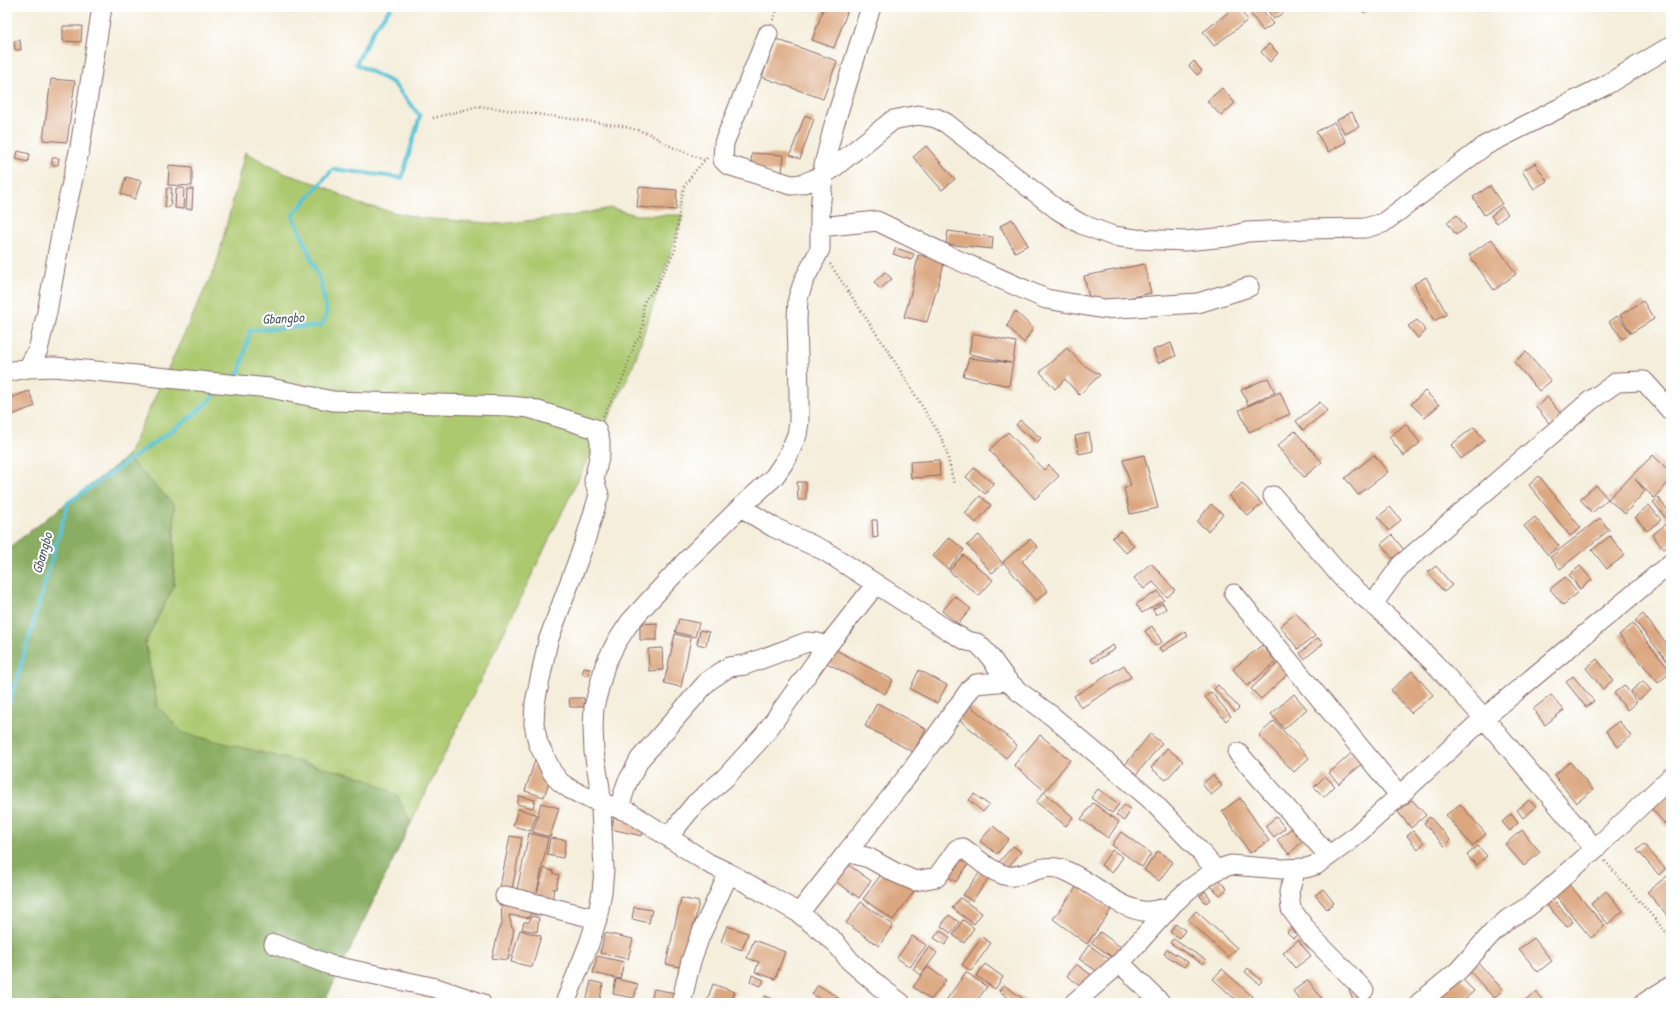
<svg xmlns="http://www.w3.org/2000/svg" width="1678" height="1010" font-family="'Patrick Hand',sans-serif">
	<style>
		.green { fill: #acc96f; stroke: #7b744d }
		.forest { fill: #89ad62; stroke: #6a6646 }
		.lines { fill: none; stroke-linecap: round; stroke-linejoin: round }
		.stream { stroke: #5bc5d7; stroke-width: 4 }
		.building { fill: #dba780 }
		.minor-casing { stroke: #866769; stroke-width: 21 }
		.path { stroke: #866769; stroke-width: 2.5; stroke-dasharray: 1 3; stroke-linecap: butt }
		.minor { stroke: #fff; stroke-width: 19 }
		.labels { text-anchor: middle; stroke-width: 4; stroke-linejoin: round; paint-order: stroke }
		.water-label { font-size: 14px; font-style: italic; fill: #505967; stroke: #fff }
	</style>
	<rect width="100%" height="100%" fill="#fff"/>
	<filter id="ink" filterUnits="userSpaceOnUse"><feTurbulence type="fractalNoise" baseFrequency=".025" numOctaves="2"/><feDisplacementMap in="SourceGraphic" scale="8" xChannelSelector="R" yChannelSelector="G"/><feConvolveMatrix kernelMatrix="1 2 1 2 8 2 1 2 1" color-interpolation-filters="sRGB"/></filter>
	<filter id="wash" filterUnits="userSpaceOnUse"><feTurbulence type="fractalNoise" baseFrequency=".012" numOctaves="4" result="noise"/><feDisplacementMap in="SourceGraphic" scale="16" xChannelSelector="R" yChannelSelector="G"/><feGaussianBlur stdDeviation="0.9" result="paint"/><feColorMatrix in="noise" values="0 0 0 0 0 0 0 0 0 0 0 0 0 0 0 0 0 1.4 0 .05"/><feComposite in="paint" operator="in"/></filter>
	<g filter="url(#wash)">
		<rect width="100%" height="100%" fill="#f4eedb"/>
		<path class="green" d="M245,152L286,174L321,185L359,204L420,218L500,224L570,216L611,208L636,215H683L632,369L411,823L397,795L182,733L158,706L145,643L174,586V504L127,457L217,263Z"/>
		<path class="forest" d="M127,457L174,504V586L145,643L158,707L183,733L366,778L397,795L411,823L324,1003H7V549Z"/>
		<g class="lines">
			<path class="stream" d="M232,378L240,371L250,330L321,326L327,314L320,280L293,215L333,169L402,178L420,116L393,83L356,64L374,29L391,7
				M7,703L11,699L68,503L194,415L220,390"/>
		</g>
		<g id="blocks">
			<path class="building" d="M824,7H849L834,48L812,40Z
				M1235,7H1237L1248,20L1214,46L1203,32Z
				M1260,7L1273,24L1263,31L1251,14Z
				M1265,7H1291L1274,19Z
				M1359,7H1372L1364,13Z
				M63,26H82L81,42L63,41Z
				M776,39L837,61L823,99L762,77Z
				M20,40L21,50H15L14,41Z
				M1269,44L1278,53L1270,62L1261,52Z
				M1194,61L1202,71L1197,75L1189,66Z
				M51,79L75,81L67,142L43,140Z
				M1222,88L1235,103L1221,116L1207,101Z
				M1352,112L1359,127L1345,134L1337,120Z
				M805,115L814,119L800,159L790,155Z
				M1334,122L1346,142L1328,152L1316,132Z
				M926,146L955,179L942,190L913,157Z
				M18,151L30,154L28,162L16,159Z
				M752,153L784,155L782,172L750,170Z
				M52,158H59L58,165H52Z
				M1535,163L1547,181L1534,189L1522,171Z
				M169,165L192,167V186L168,185Z
				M126,177L141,181L135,199L121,194Z
				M1490,186L1502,204L1484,215L1473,197Z
				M639,187L677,190L676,210L637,207Z
				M167,188H172L170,207H165Z
				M176,188H184L183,209L175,208Z
				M187,189H193L192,209H186Z
				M1502,207L1508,214L1497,223L1491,216Z
				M1457,215L1466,228L1456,235L1447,222Z
				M1012,219L1028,245L1015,252L1000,226Z
				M948,231L993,237L992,249L946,244Z
				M1492,239L1516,274L1494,290L1469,255Z
				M896,248L914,254L911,260L893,254Z
				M918,255L945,261L927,322L904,317L912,289Z
				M1144,264L1151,293L1091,306L1084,276Z
				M885,272L892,279L880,289L874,282Z
				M1426,277L1447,314L1434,321L1414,284Z
				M1643,301L1654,319L1631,333L1620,315Z
				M1015,311L1033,328L1024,343L1007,326Z
				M1617,316L1631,333L1623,339L1609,322Z
				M1417,320L1426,331L1418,338L1408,326Z
				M972,333L1016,342L1009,386L963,376L969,358L1011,363L969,354Z
				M1171,343L1176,356L1158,363L1153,350Z
				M1067,348L1082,364L1100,375L1079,395L1065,379L1055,389L1040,372Z
				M1526,352L1551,381L1539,391L1514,362Z
				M1268,378L1275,392L1248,405L1241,390Z
				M29,391L35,406L7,417V399Z
				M1425,391L1439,405L1425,418L1411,404Z
				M1280,392L1290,414L1249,432L1239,410Z
				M1547,397L1565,419L1554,429L1536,407Z
				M1320,402L1327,411L1303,430L1296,421Z
				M1020,420L1041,438L1037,443L1016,425Z
				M1406,424L1420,443L1404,456L1389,437Z
				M1474,427L1485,440L1461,459L1451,445Z
				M1295,431L1322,462L1304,477L1277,446Z
				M1008,432L1044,470L1049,465L1059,476L1035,499L989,450Z
				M1089,433L1093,451L1079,454L1075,436Z
				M1144,455L1158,508L1130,514L1124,488L1131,486L1123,460Z
				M1374,455L1388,472L1358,495L1345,478Z
				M1653,455L1671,473V480L1654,498L1635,479L1645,491L1625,514L1608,499L1592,513L1580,499L1596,485L1608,499Z
				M939,460L940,476L911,478L910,462Z
				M974,468L994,484L985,494L966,477Z
				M1539,476L1581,528L1570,536L1529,485Z
				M797,482H806V500H798Z
				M1242,483L1262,504L1248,516L1229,496Z
				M980,496L991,505L976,523L965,513Z
				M1658,498L1671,514V525L1653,502Z
				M1211,504L1223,514L1208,531L1197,522Z
				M1649,505L1661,520L1647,531L1635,517Z
				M1390,507L1401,520L1389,531L1378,517Z
				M1535,517L1559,546L1548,555L1524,526Z
				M1600,518L1609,530L1560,569L1550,557Z
				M872,520H877L878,537L873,538Z
				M1666,524L1671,531V544L1664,549L1652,535Z
				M1121,531L1134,546L1126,553L1112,538Z
				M979,535L1003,564L992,573L967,545Z
				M1392,535L1408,555L1397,564L1381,544Z
				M1610,536L1625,555L1607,569L1592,550Z
				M949,537L964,550L948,569L933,556Z
				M1030,539L1038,547L1022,561L1048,591L1036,601L1003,562Z
				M963,555L993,580L979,596L949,571Z
				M1151,563L1175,590L1167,597L1153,582L1144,589L1134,578Z
				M1436,566L1452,585L1444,592L1428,572Z
				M1580,566L1592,580L1580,589L1569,575Z
				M1565,577L1578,593L1563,605L1550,589Z
				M1158,591L1164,600L1142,613L1136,604Z
				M955,596L971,609L958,624L942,611Z
				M1163,603L1166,609L1156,615L1153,609Z
				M1296,613L1315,636L1298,649L1280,626Z
				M1643,614L1671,649V666L1635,621Z
				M679,619L699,623L695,637L675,632Z
				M657,623V640H640V624Z
				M1633,624L1671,672L1658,683L1619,635Z
				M1152,626L1162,642L1155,646L1145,631Z
				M700,630L709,632L706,646L697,644Z
				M1185,632L1188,636L1162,652L1159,648Z
				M675,634L691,638L681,687L664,683Z
				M1318,638L1323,644L1304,659L1300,653Z
				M1113,645L1115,649L1093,663L1090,659Z
				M1262,645L1276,662L1247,686L1233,669Z
				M662,648L663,670L649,671L648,649Z
				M834,649L893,680L885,694L827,663Z
				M1597,659L1613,680L1603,689L1586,668Z
				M1279,662L1289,673L1261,699L1251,689Z
				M1124,665L1131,677L1081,708L1074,696Z
				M584,668L590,669L589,676L582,674Z
				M919,670L947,685L937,703L910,689Z
				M1412,671L1433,695L1411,713L1391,690Z
				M1573,676L1594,701L1586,707L1566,682Z
				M1643,681L1651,690L1639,700L1631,691Z
				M1218,685L1239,708L1235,712L1214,689Z
				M1624,685L1637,702L1627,710L1614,693Z
				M1211,692L1231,716L1226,721L1205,697Z
				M1294,694L1307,709L1284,729L1271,714Z
				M1551,695L1564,710L1545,725L1533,709Z
				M569,698H584V707H570Z
				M877,703L926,729L913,752L865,726Z
				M968,704L1017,745L1006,758L957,718Z
				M1274,721L1309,758L1294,772L1259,735Z
				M1619,721L1631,736L1618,747L1606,731Z
				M1150,734L1162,743L1136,775L1124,766Z
				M1040,735L1070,760L1045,791L1014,765Z
				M1167,748L1183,761L1166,780L1151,768Z
				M1355,750L1365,761L1339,784L1329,773Z
				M537,754L556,761L544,797L525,791Z
				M1570,762L1593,790L1576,803L1554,775Z
				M1213,775L1222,786L1211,795L1202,784Z
				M1325,776L1335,786L1324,797L1314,787Z
				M1098,789L1119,804L1112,813L1091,798Z
				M1044,792L1073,817L1066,826L1036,802Z
				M1669,792L1671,795V831L1651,808Z
				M974,794L989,805L983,812L969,800Z
				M519,796L535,800L533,808L517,804Z
				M1240,798L1269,841L1250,853L1222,811Z
				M1412,800L1426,815L1411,828L1398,812Z
				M1529,800L1536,807L1523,818L1517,810Z
				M541,803L559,808L550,837L533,832Z
				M1093,803L1119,822L1108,838L1081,819Z
				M1460,804L1486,834L1472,846L1446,815Z
				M1124,805L1131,810L1124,821L1116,815Z
				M518,809L536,814L531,831L513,826Z
				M1511,814L1518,823L1510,831L1502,822Z
				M1276,817L1285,828L1274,837L1265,826Z
				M1430,817L1450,840L1444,846L1424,823Z
				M614,818L644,825L642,836L611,829Z
				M993,826L1009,839L997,854L980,841Z
				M1293,827L1304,840L1289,854L1277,840Z
				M1522,830L1540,852L1524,866L1505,844Z
				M1413,831L1424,843L1418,849L1407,836Z
				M1121,832L1151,854L1142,867L1112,845Z
				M529,833L548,838L537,892L544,868L553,871V873L559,875L556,889L554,888L552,901L517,890Z
				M510,836L522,838L512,889L500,887Z
				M550,838L566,840L563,858L547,855Z
				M1644,844L1665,869L1659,875L1637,850Z
				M1013,846L1021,852L1007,868L999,862Z
				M1478,846L1487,856L1476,865L1467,855Z
				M1112,850L1123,857L1112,873L1101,865Z
				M961,851L972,859L956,882L945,874Z
				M1158,851L1173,862L1159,881L1144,870Z
				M846,863L871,881L859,898L834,880Z
				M886,868L916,889L893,920L863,899Z
				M983,868L992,874L972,901L963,895Z
				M1667,876L1671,880V912L1667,915L1647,892Z
				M1218,879L1227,889L1220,895L1211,886Z
				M1565,880L1605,926L1591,938L1552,891Z
				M1077,886L1111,910L1087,944L1053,919Z
				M1323,889L1334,903L1327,909L1315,895Z
				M1205,891L1211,899L1206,903L1200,896Z
				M1606,891L1623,911L1608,924L1591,904Z
				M1548,894L1573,922L1567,927L1542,900Z
				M501,897L540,906L538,915L531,913L529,918L509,915L512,928L514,929L508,960L492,958L500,926H502Z
				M681,898L699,902L684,968L666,964Z
				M960,898L982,913L974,924L952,908Z
				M861,902L893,925L879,946L846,923Z
				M634,907L652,910L649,923L632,919Z
				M1196,911L1237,948L1228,957L1188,920Z
				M949,915L959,922L951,933L941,926Z
				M532,916L539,918L537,932L522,929L524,922H529Z
				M963,920L974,928L964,943L953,935Z
				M1175,924L1185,930L1180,938L1170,932Z
				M727,926L748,933L742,950L721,942Z
				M1291,928L1297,935L1293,938L1287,932Z
				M520,930L541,936L532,967L511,962Z
				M940,930L950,938L945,945L934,938Z
				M1100,932L1122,948L1115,959L1092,943Z
				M605,933L633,939L628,959L600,953Z
				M912,936L926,945L910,967L897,958Z
				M982,937L991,943L971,971L962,965Z
				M1534,938L1552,961L1538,972L1519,949Z
				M1173,939L1206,960L1203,964L1170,943Z
				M754,940L785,952L775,979L755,972L759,962L747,958Z
				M1298,940L1311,956L1295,968L1283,953Z
				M1089,945L1110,960L1101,974L1079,959Z
				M929,947L937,953L921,975L913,969Z
				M1167,949L1188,962L1184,967L1164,954Z
				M597,956L624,962L620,979L593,973Z
				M1474,958L1503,990L1494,998L1465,966Z
				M985,964L1003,977L995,989L976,976Z
				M1076,964L1093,976L1084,988L1067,976Z
				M928,967L946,980L931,1000L913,987Z
				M1248,968L1262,981L1259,984L1245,972Z
				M1222,969L1252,996L1245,1003H1239L1213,979Z
				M966,972L987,987L975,1003H944Z
				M1456,973L1474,991L1461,1003H1435L1430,998Z
				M752,975L764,980L761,986L750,982Z
				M616,979L638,984L634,998L613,994Z
				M1308,980L1325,1003H1302L1293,991Z
				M591,981L603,984L599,1003H586Z
				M713,984L735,992L730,1003H706Z
				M818,985L839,998L836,1003H826L812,994Z
				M1004,985L1026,1001L1024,1003H1016L999,991Z
				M1357,987L1364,1002L1361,1003H1355L1349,991Z
				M654,989L675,993L673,1003H651Z
				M1537,992L1544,1003H1521Z
				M765,996L783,1003H763Z"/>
		</g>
	</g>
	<g filter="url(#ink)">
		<use href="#blocks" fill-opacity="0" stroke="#866769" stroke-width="1"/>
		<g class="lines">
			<g class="minor-casing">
				<path id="minor" d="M768,34L724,143L723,160L728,165L791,185C806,185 819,177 832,169L893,120L918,115L936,118L946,123L1058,210L1081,224L1113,236L1136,239L1185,241L1227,237L1247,232L1307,229L1365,228L1383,223L1486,145L1606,85L1671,46
					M820,227L877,221L951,257L1046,299L1104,309L1198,303L1249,287
					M28,368L38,350L47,312L64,218L80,147L102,7
					M7,372L28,368L54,367L270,388L333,401L509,406L529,408L596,429L600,441V453L594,480L599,495L584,544L548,641L535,703L534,724L538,743L552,772L560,782L570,789L586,797L631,813L708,863L729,873L799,913L835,942L850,961L880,987L901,1003
					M1273,496L1344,580L1389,618L1434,663L1484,718L1595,849
					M741,507L773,527L825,551L949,631L967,641L977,643L987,653L1006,679L1018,691L1052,716L1149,798L1198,849L1216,870
					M1234,594L1400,796
					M1373,604L1401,565L1590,401L1617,382L1644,381L1671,411
					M1238,753L1329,856
					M619,808L627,783L640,759L708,681L729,667L745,665L807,642L818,643L825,649
					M668,837L695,804L725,778L764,735L825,649L876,584
					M847,852L906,778L971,688L976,684L1008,681
					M1296,869L1289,892L1291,909L1311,936L1364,990
					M505,896L597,919
					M799,913L847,852L869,858L894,872L915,881L937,877L957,849L963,848C976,857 988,870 1004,875C1022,881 1040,862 1061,869C1089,878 1114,907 1143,911C1152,912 1162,909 1170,907
					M274,944L330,965L436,988L481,1003
					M1120,963L1161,1003
					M565,1003L589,944L597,919L602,892L604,870L600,788L594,752L593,727L594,707L605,665L616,643L630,622L648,602L688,559L741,507L774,477L787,458L797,435L799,422V393L797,321L798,298L804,280L812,265L820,249V212L824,165L834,125L871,7
					M681,1003L691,961L700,936L729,873
					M1074,1003L1120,963L1174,903L1188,890L1216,870L1231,865L1281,869L1306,868L1316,865L1352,839L1484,718L1671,563
					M1419,1003L1458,971L1493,932L1508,919L1528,907L1546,892L1595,849L1671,777
					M1644,1003L1671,986"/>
			</g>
			<path class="path" d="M773,20L778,7
				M433,118L479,106L622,126L648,133L672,147L704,160
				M830,264L890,354L941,437L946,450L954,484
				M603,416L623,379L635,343L640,337L643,325V307L645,300L656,287L675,251L680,205L684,187L695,171L707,158
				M1605,861L1671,938"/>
			<use href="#minor" class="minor"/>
		</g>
	</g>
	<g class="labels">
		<g class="water-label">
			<text transform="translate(283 318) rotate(-3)" y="5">Gbangbo</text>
			<text transform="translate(42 553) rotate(-74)" y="5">Gbangbo</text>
		</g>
	</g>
	<rect width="1678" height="1010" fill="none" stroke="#fff" stroke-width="24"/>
</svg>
